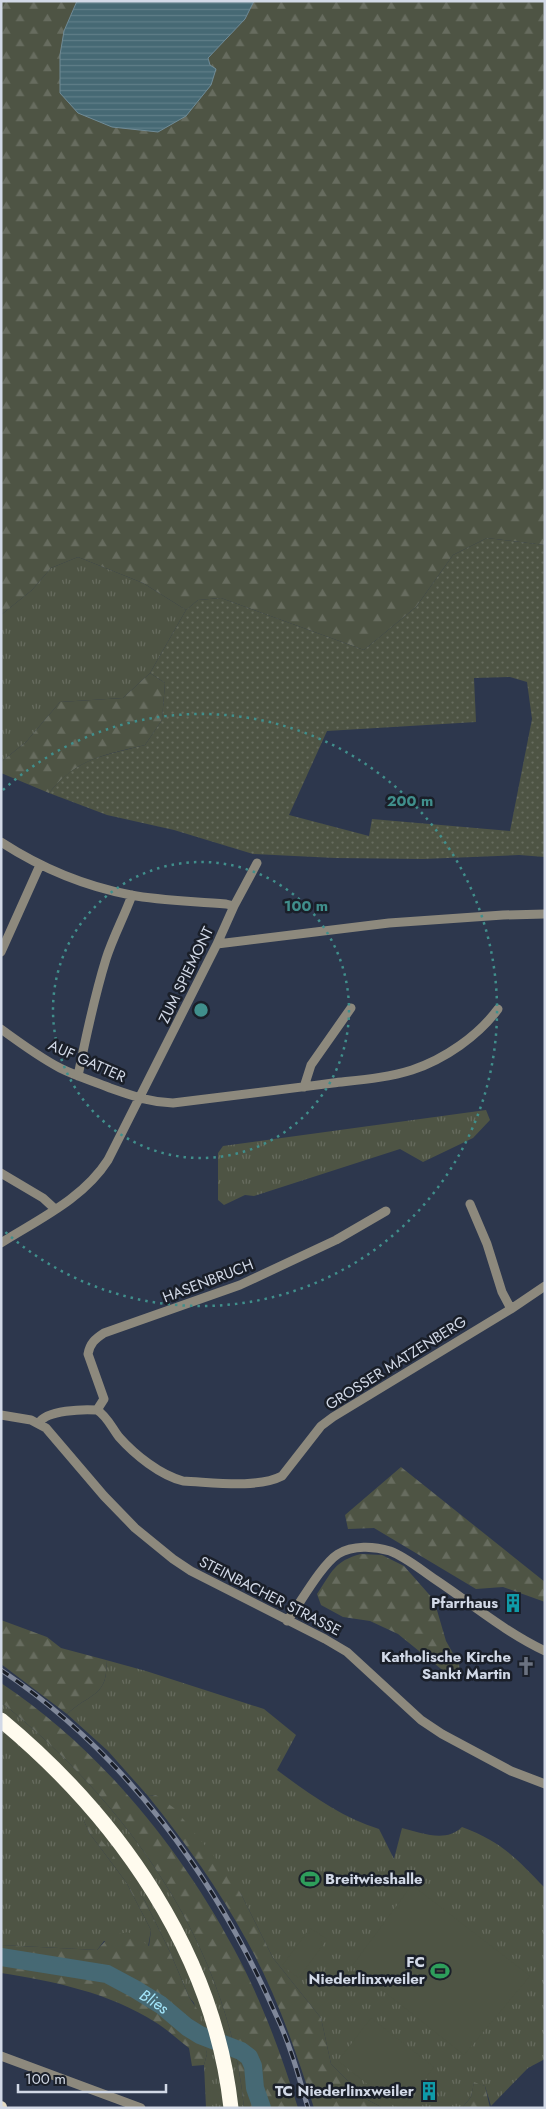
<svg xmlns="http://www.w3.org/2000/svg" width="546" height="2109" font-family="Jost,sans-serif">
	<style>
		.grass { fill: url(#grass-tufts) }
		.forest { fill: url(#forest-firs) }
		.park { fill: url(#park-dots); fill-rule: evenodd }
		.pitch { fill: #4e5444 }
		.water { fill: url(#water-rules); stroke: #708b96 }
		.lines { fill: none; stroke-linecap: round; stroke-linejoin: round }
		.river { stroke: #466974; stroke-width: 18 }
		.minor { stroke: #8d897d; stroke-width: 9 }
		.major { stroke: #e4dac1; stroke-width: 12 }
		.highway { stroke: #fffbee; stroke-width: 15 }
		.rail-casing { stroke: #80889a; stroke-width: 5 }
		.rail { stroke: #1a1f29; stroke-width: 3; stroke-dasharray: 9; stroke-linecap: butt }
		.ring { fill: none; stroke: #408f8c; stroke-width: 2.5; stroke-dasharray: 2.5 5 }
		.labels { text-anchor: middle; stroke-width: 5; stroke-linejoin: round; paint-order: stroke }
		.street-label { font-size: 15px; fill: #d2d9e7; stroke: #1a1f29 }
		.poi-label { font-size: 15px; font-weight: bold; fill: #d2d9e7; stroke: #1a1f29; text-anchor: end }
		.water-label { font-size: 16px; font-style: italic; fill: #a5e8fd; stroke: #1a1f29 }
		.centre { fill: #408f8c; stroke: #1a1f29; stroke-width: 2.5 }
		.ring-label { font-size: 15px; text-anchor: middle; font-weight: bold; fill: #408f8c; stroke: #1a1f29; stroke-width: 5; stroke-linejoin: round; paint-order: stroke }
	</style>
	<defs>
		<pattern id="grass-tufts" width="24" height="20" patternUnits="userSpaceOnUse" patternTransform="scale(1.25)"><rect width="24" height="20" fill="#4e5444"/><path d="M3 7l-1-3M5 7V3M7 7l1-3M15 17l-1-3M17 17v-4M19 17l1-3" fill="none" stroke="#676c5f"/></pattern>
		<pattern id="forest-firs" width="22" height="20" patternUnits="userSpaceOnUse" patternTransform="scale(1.25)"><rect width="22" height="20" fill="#4e5444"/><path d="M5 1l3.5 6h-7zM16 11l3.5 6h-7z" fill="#676c5f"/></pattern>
		<pattern id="park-dots" width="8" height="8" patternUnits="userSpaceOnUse" patternTransform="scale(1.25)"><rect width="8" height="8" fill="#4e5444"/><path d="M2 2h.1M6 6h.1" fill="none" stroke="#676c5f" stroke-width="1.8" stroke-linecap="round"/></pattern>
		<pattern id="water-rules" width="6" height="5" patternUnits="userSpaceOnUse" patternTransform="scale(1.25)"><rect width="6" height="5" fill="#466974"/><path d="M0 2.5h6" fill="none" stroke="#607e88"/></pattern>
	</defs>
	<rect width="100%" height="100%" fill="#2d374d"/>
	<path class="grass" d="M78,557L143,583L186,610L150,673L123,698L60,702L26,742L1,762V615L32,590L51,568Z
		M486,1110L490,1120L473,1138L423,1162L400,1149L254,1196L245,1195L224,1205L218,1200V1153L223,1146Z
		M106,1660L146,1671L264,1709L296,1735L277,1770C308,1793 342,1818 379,1829L394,1859L402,1828C422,1833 446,1843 462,1827C502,1842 516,1858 545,1888V2059L528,2068L491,2106L485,2086L474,2083L471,2097L462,2108H383L366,2099L331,2064L321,2018L273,1958L241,1894L156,1795L148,1796L108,1751L67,1714C89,1693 109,1697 106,1660Z
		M1,1702C126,1802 229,1945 244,2108H206L204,2065L207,2054L194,2003L189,1997L170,1952L145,1901L83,1819L90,1834L126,1882L151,1930L148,1947L104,1941L97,1950L1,1945Z"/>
	<path class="forest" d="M1,1H77L64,31L210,65L208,58L245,19L254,1H545V545L487,538L453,555L416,607L364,650L221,598L198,600L186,610L143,583L78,557L51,568L32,590L1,615Z
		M150,673L165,683L162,720L145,745C103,755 78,758 49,793L1,773V762L26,742L60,702L123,698Z
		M401,1467L545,1582V1602L503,1587L476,1589L374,1528L348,1529L345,1515Z
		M361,1554L382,1555L404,1566L434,1600L446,1641L459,1664L460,1674L451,1677L398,1634L370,1621L343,1617L321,1605L317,1594C332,1572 334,1561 361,1554Z
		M1,1620L47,1637L61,1648L106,1660C109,1697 89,1693 67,1714L1,1664Z
		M1,1683C99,1748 179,1846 234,1949C261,1999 281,2053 298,2108H244C229,1945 126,1802 1,1702Z
		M156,1795L174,1808L226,1871L241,1894L273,1958L321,2018L331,2064L366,2099L383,2108H314C296,2051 276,1993 247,1941C219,1889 185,1842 148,1796Z
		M82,1817L107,1847L145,1901L170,1952L189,1997L199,2012L207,2054L204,2065L192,2066L189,2048C177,2039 167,2029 155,2022C110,1993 53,1981 1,1973V1945L97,1950L110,1936L128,1932L149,1946L151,1930L126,1882L90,1834Z
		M474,2082L485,2086L490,2108H462L471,2097Z"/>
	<path class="park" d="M487,538L545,545V857L519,855L423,859L335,858L253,854L174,830L107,815L49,793C78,757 103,756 145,745L162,720L165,683L150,673L186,610L198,600L221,598L364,650L416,607L453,555ZM510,677L527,682L532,719L510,831L372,819L369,836L289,815L327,731L476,722L474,678Z"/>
	<path class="pitch" d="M412,1885L530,1976L464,2055L352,1966Z
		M310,1928L327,1939L299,1978L282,1966Z
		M371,2018L434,2067L402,2108H398L338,2061Z"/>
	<path class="water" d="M77,1H254L245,19L208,58L210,65L216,69L211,85L186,116L158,132L112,127L78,113L60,93V55L64,31Z"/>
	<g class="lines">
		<path class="river" id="s1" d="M1,1957L107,1974L135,1989L161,2005L187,2027L200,2035L241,2051L249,2057L253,2066L255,2088L262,2108"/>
		<path class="minor" d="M1,842C41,868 84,886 131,895C162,901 195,901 226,904L234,906
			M217,944L389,923L503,915L545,914
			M1,952L40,865
			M1,1029C20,1043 39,1057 60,1068C76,1076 93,1081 110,1088C133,1096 149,1102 173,1103C227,1096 280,1090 333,1083C359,1080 387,1078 412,1070C445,1059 478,1036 498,1009
			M78,1076C86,1036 94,998 106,959C113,937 124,917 132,895
			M304,1087L311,1065L351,1008
			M1,1173L43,1198L55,1209
			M470,1204L487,1244L502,1292L511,1309
			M1,1243C39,1219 83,1199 108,1160L217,944L234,906L257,863
			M97,1410L104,1399L88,1354C90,1343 95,1339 104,1333L240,1285L336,1240L386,1211
			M1,1415L31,1420L46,1428L104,1496L135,1528L173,1559L191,1571L325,1639L347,1652L421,1720L442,1734L511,1771L545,1784
			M39,1423C46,1410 84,1409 97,1410C107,1416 112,1428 119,1437C135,1455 160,1475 183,1481C211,1482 257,1489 282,1476L321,1426L333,1417L511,1309L545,1286
			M287,1621C300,1604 321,1565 338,1554C353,1545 374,1546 390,1551C406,1557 421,1570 436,1580C472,1604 505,1632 545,1651
			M1,2056L141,2108"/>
		<path class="major" d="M1,2107V2108"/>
		<path class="highway" d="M1,1720C119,1818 214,1953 231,2108"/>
		<g class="rail-casing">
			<path id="rail" d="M1,1670C126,1754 216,1878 276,2015C290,2044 299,2077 308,2108"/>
		</g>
		<use href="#rail" class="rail"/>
	</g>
	<g class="ring">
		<circle cx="201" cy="1010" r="148"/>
		<path d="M3 790A296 296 0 1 1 3 1230"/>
	</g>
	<defs>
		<g id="building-bare" transform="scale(1.5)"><path d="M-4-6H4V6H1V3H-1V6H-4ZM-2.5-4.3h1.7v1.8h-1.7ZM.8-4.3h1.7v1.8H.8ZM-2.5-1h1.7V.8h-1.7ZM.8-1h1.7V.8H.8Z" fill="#0f9aa8" stroke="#1a1f29" stroke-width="2.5" paint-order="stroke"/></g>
		<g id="church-bare" transform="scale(1.5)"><path d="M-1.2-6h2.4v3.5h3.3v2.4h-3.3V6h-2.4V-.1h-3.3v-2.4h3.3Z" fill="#6b7280" stroke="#1a1f29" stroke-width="2.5" paint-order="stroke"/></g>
		<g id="stadium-bare" transform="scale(1.5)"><path d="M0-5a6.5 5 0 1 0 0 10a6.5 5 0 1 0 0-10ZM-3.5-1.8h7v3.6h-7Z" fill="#2e9e5b" stroke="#1a1f29" stroke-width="2.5" paint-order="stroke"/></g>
	</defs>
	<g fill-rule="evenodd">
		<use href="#building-bare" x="513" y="1603"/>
		<use href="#church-bare" x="526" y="1666"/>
		<use href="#stadium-bare" x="310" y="1879"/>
		<use href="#stadium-bare" x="440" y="1971"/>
		<use href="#building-bare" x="429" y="2091"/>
	</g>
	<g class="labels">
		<g class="street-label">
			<text transform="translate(186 975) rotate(-64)" y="5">ZUM SPIEMONT</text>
			<text transform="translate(87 1061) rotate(24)" y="5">AUF GATTER</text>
			<text transform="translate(208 1281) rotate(-21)" y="5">HASENBRUCH</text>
			<text transform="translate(396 1363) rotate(-32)" y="5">GROSSER MATZENBERG</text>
			<text transform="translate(270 1596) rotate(27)" y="5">STEINBACHER STRASSE</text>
		</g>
		<g class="poi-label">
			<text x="498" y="1608">Pfarrhaus</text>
			<text x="511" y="1662">Katholische Kirche<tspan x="511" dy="17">Sankt Martin</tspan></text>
			<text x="325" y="1884" text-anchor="start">Breitwieshalle</text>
			<text x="425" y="1967">FC<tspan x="425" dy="17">Niederlinxweiler</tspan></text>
			<text x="414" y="2096">TC Niederlinxweiler</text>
		</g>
		<g class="water-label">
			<text dy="6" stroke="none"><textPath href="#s1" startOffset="162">Blies</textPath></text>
		</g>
	</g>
	<circle cx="201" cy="1010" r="8" class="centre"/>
	<g class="ring-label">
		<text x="410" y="806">200 m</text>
		<text x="306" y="911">100 m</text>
	</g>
	<rect width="546" height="2109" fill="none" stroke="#d2d9e7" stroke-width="5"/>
	<path d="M18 2084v8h148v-8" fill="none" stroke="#d2d9e7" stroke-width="2.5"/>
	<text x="25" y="2084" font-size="15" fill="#d2d9e7" stroke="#1a1f29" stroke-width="4" paint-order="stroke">100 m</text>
</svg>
